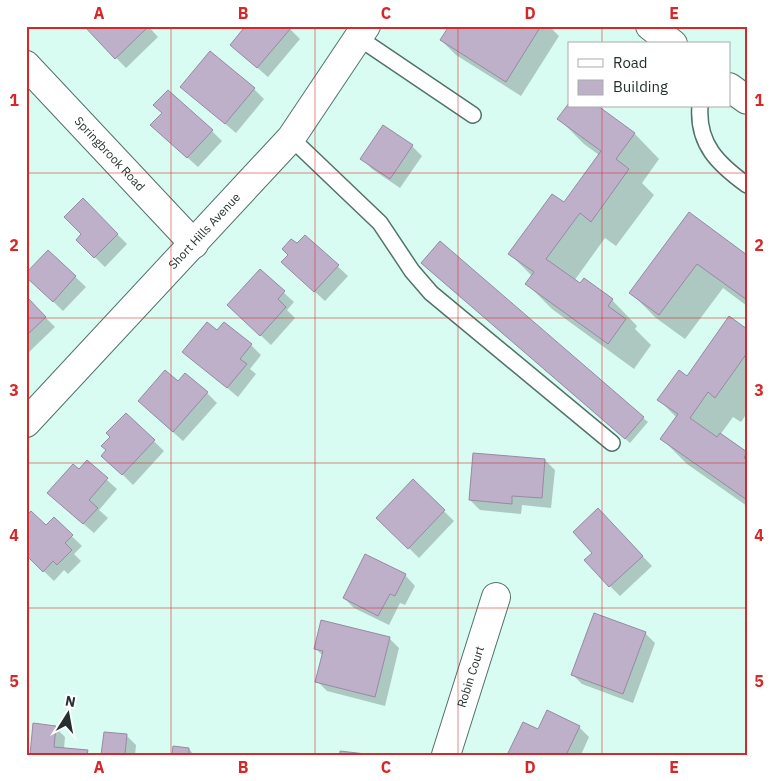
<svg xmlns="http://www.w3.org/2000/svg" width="773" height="781" font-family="'IBM Plex Sans',sans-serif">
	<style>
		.shadow { fill: #0003 }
		.building { fill: #beb0c9; stroke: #978aa2 }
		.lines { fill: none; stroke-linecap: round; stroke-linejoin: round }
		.lane-casing { stroke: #52726a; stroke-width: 18 }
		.street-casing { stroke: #52726a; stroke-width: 30 }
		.secondary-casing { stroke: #52726a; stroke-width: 30 }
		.lane { stroke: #fff; stroke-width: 15 }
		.street { stroke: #fff; stroke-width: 28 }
		.secondary { stroke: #fff; stroke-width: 28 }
		.grid { fill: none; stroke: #d62828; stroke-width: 1; stroke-opacity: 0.55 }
		.labels { text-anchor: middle; stroke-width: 4; stroke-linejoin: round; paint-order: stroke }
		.street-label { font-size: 12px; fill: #24312e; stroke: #fff }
		.neatline { fill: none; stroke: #d62828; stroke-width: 2 }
		.grid-label { font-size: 16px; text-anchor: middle; font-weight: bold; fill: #d62828 }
	</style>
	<rect width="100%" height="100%" fill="#d8fbf2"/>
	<path class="shadow" d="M85,26H148L158,37L126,68Z
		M450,26H549L559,36L521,96L456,55L441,40Z
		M290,29L300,39L268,77L241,54Z
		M182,87L254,89L264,99L236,133Z
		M569,105L634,133L659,159L642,183L654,195L616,246L605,238L574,281L612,300L637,326L635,329L651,345L634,369L552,309L527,284L532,276L510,254L564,204L599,155L584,144L559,119Z
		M212,131L222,141L198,167L162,135Z
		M412,146L422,156L400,188L372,169L362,159Z
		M83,200L127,244L105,267L77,240L83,234Z
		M690,214L747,257V306L723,288L685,339L656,318L631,293Z
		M305,236L348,276L325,301L293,272L297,245Z
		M48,251L86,287L63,311L36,285Z
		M427,268L643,418L648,422L630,443Z
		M260,271L294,302L287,310L295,318L271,345L239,315Z
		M26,298L55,327L28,353L26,352Z
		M747,330V413L741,422L733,417L720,435L747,453V506L687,464L662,439L677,418L659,400Z
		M217,332L251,345L261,355L250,369L256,374L238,397L184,352Z
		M178,383L207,393L217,403L183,441L149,411Z
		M126,414L164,451L133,485L113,465L107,451L112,437Z
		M545,460L555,470L551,508L522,505L521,514L480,510L470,500Z
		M87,462L117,489L99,510L108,518L94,533L59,503Z
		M413,481L454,521L419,558L378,518Z
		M54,519L82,546L74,554L81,561L68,574L64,570L54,581L26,554Z
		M608,520L652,566L620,596L610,586Z
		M366,555L405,575L415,586L405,605L400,603L389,625L354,608L344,598Z
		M645,633L655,643L633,703L582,684L572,674Z
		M389,638L399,648L385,706L327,691L317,681L323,656L315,648Z
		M55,727L65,737L64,749L87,751L90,755H31Z
		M579,727L589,737L581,755H512L510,753Z
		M126,735L136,745L135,755H103Z
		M189,749L194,755H174Z
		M244,753L259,755H244Z"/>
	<path class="building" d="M84,26H149L115,59Z
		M240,26H290L291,28L257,68L230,45L243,29Z
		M449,26H541L506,82L440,40Z
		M210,51L255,88L225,124L180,87Z
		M168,90L213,130L187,158L150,125L162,113L153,105Z
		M569,103V106H598L635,133L616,159L629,169L591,222L580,213L546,259L580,283L584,278L613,299L608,306L626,319L608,344L525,284L534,272L508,254L552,194L564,202L601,151L557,119Z
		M383,125L413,145L390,179L360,159Z
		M83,198L118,234L94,258L76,240L81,234L64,217Z
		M689,212L747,255V300L697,264L659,315L629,293Z
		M305,235L339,265L314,292L281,262L288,255L282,249L291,239L297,243Z
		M440,241L644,417L625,439L421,263Z
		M48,250L76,276L53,302L26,277V273Z
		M260,269L285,291L278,299L286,307L260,336L227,305Z
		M26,296L46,317L26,336Z
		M729,316L747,329V353L715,398L708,392L690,418L717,437L720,433L747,452L744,458L747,459V500L660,439L678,414L657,400L679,370L687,376Z
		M207,322L217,330L224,322L252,344L240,359L247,364L227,388L182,352Z
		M165,370L178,381L185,373L208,392L173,432L138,401Z
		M126,413L155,440L122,475L101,456L106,450L101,446L110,437L106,433Z
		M473,453L545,459L542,498L512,496V504L469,500Z
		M87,460L108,478L89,500L98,508L83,524L47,493L73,464L79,469Z
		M413,479L445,510L408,549L376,518Z
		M598,508L643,556L609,587L584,560L592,553L573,532Z
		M31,511L46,525L54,517L73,535L65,543L72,550L57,565L53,561L43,572L26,555V516Z
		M365,554L406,574L395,596L390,594L378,616L343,598Z
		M594,613L646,632L623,694L571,675Z
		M321,620L390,637L375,697L315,682L323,651L314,649Z
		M547,710L580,726L566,755H513L508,753L523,722L538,729Z
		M33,723L56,726L54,747L88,750L87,755H30Z
		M104,732L127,734L125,754L133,755H101Z
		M173,746L189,748V755H172Z
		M340,751L374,755H340Z"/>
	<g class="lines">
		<g class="lane-casing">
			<path id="lane" d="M359,38L473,115
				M700,106C697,144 718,164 747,185
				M291,138L380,223L412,271L431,293L612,443"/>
		</g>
		<g class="street-casing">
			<g id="street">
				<path id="s1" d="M26,65L194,244"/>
				<path id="s2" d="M26,423L291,138L366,26"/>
				<path id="s3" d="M446,755L496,597"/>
			</g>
		</g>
		<g class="secondary-casing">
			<path id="secondary" d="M650,26L673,44
				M729,87L747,100"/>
		</g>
		<use href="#lane" class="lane"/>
		<use href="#street" class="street"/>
		<use href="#secondary" class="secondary"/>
	</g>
	<path class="grid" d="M171,26V755M315,26V755M458,26V755M602,26V44M602,106V755M26,173H747M26,318H747M26,463H747M26,608H747"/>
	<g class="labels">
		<g class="street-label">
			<text dy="4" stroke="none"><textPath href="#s1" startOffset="122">Springbrook Road</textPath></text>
			<text dy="4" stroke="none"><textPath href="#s2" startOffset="262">Short Hills Avenue</textPath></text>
			<text dy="4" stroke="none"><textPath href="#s3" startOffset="82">Robin Court</textPath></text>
		</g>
	</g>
	<rect width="773" height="781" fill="none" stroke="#ffffff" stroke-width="55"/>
	<rect x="568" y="42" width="162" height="65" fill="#ffffff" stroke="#a7adab"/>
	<rect x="578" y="59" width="25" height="8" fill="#ffffff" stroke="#a7adab"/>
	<text x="613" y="68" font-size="15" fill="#24312e">Road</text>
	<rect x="578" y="80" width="25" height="15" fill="#beb0c9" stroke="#a7adab"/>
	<text x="613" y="92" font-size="15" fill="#24312e">Building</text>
	<g transform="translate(68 714) rotate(11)" stroke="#ffffff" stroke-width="4" paint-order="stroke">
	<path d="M0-4L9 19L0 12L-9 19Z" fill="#24312e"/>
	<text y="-8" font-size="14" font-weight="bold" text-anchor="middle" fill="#24312e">N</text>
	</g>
	<rect x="28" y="28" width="718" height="726" class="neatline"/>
	<g class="grid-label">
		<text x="99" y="19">A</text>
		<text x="243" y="19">B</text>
		<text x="386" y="19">C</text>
		<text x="530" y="19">D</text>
		<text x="674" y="19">E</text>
		<text x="14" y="106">1</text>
		<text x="759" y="106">1</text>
		<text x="14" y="251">2</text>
		<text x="759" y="251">2</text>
		<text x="14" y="396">3</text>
		<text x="759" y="396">3</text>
		<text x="14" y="541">4</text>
		<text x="759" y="541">4</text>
		<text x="14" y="687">5</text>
		<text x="759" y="687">5</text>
		<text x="99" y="773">A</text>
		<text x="243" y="773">B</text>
		<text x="386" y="773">C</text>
		<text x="530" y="773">D</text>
		<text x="674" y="773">E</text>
	</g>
</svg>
